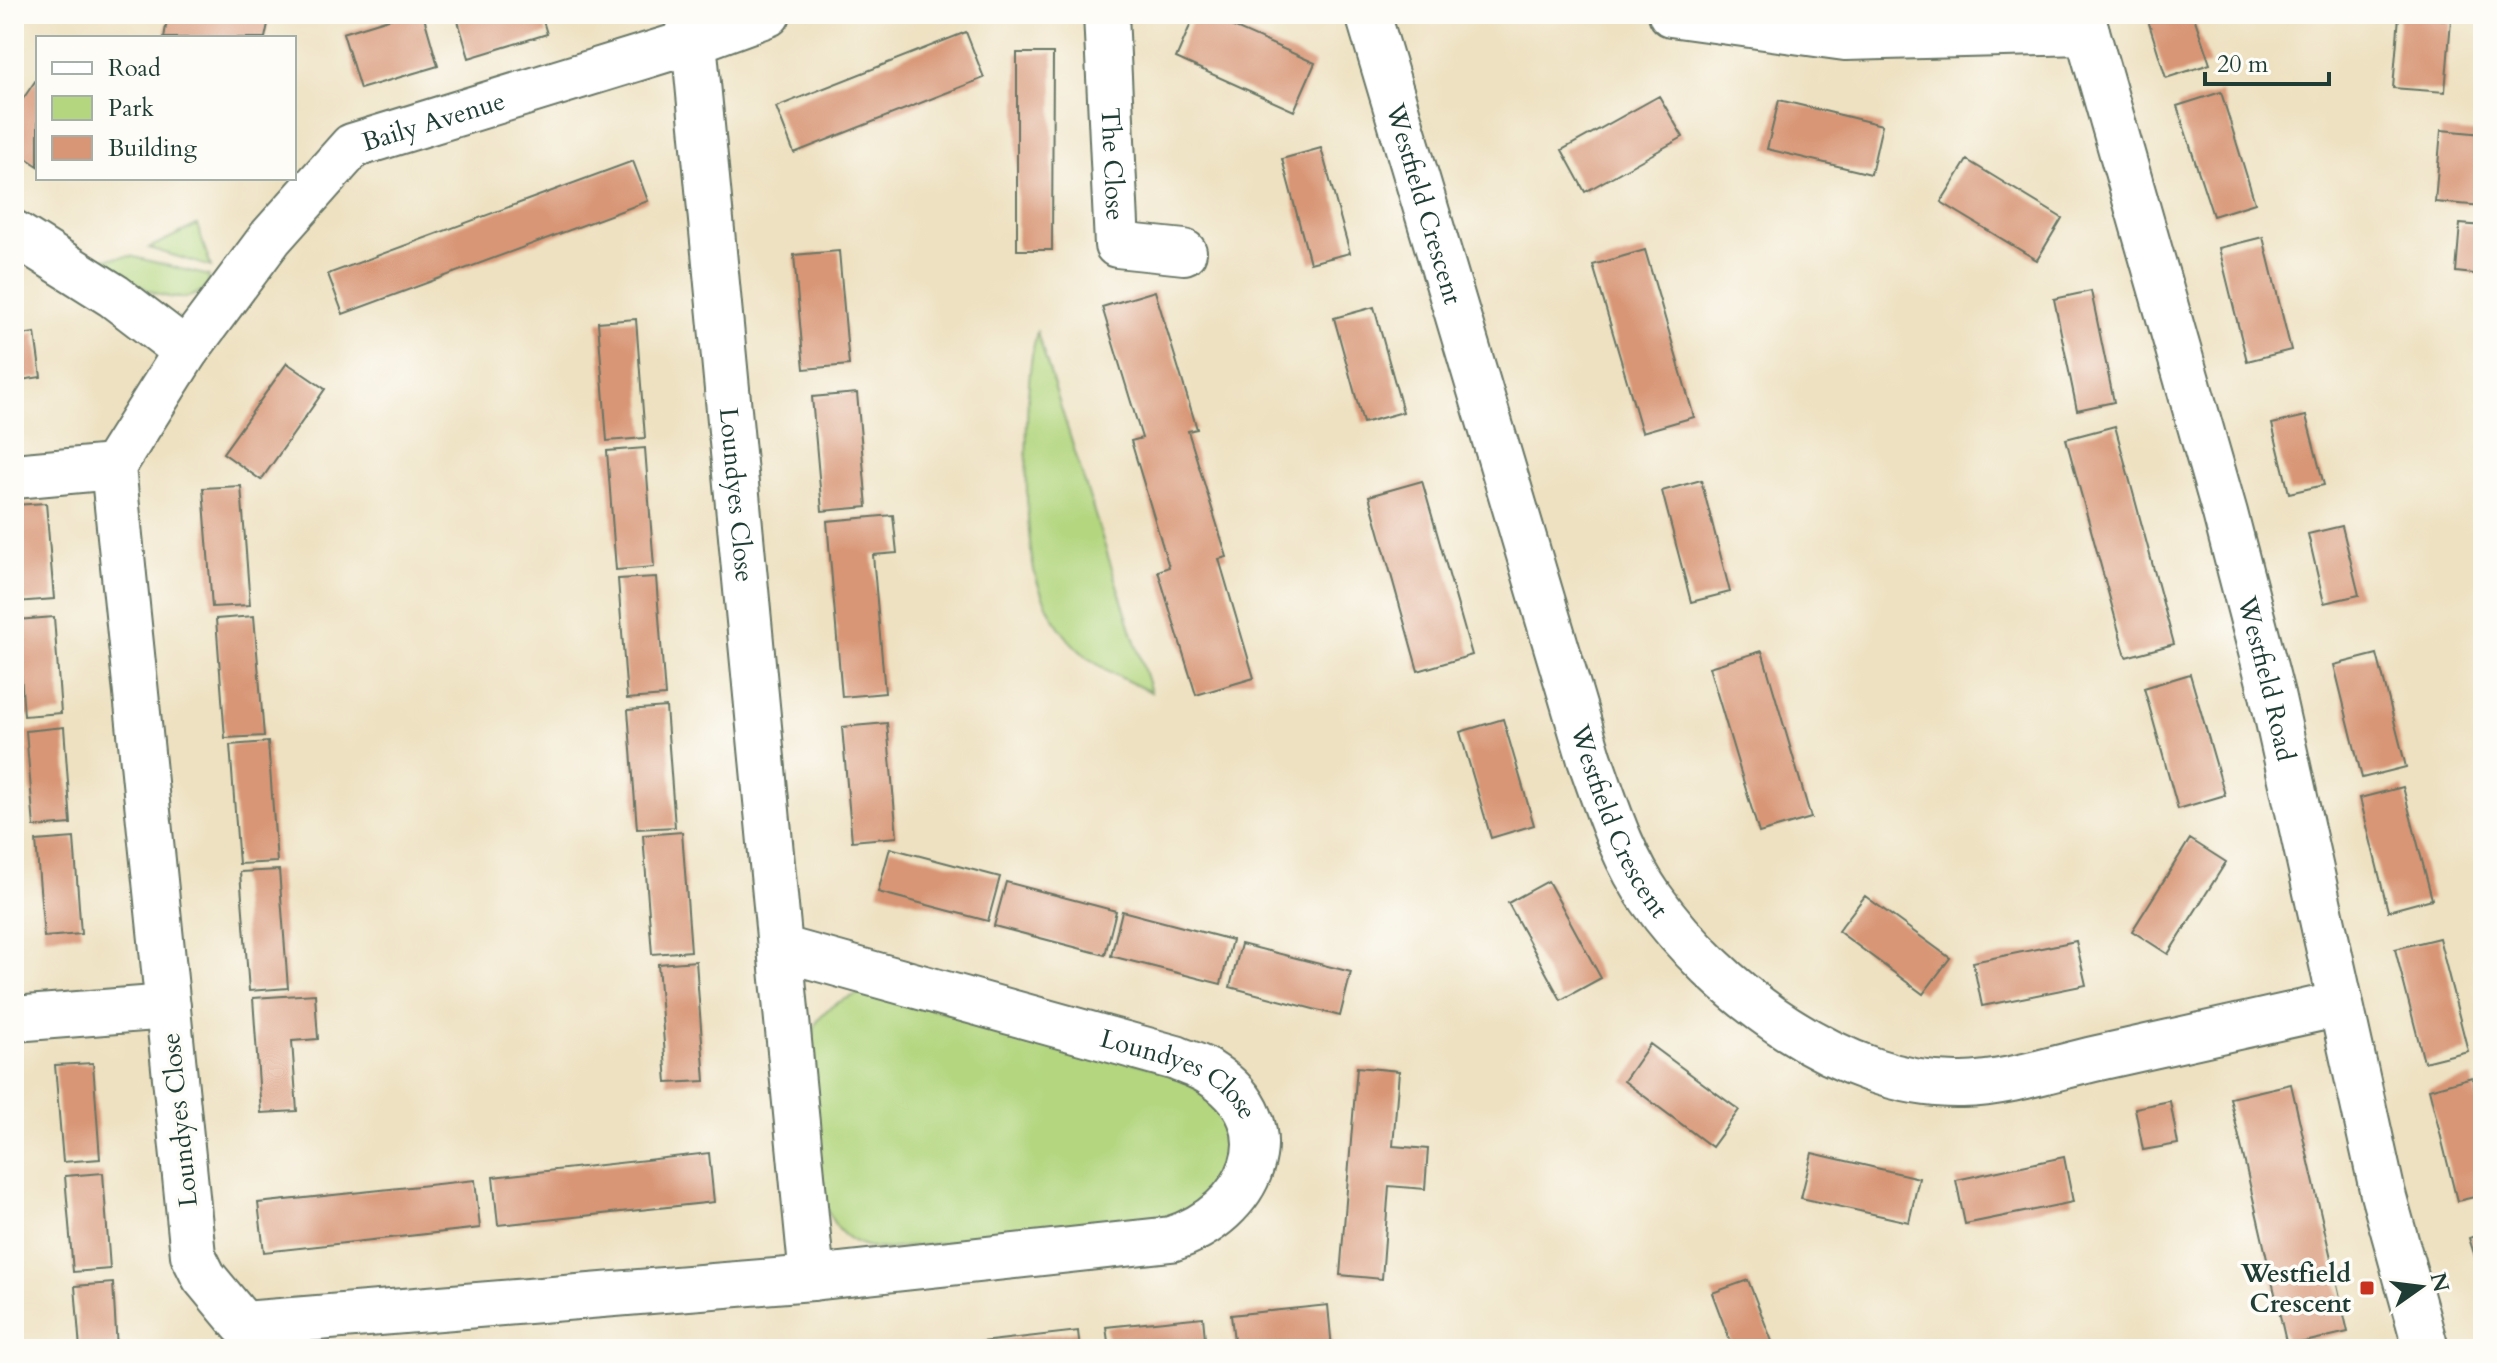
<svg xmlns="http://www.w3.org/2000/svg" width="2497" height="1363" font-family="Cardo,serif">
	<style>
		.green { fill: #b3d67f; stroke: #698a5a; stroke-width: 2 }
		.building { fill: #d89676 }
		.lines { fill: none; stroke-linecap: round; stroke-linejoin: round }
		.minor-casing { stroke: #677665; stroke-width: 48 }
		.minor { stroke: #fff; stroke-width: 44 }
		.poi-dot { fill: #c8321e; stroke: #fdfcf7; stroke-width: 3 }
		.labels { text-anchor: middle; stroke-width: 7; stroke-linejoin: round; paint-order: stroke }
		.street-label { font-size: 26px; fill: #1f3d34; stroke: #fdfcf7 }
		.poi-label { font-size: 26px; font-weight: bold; fill: #1f3d34; stroke: #fdfcf7; text-anchor: end }
	</style>
	<rect width="100%" height="100%" fill="#fdfcf7"/>
	<filter id="ink" filterUnits="userSpaceOnUse"><feTurbulence type="fractalNoise" baseFrequency=".0125" numOctaves="2"/><feDisplacementMap in="SourceGraphic" scale="16" xChannelSelector="R" yChannelSelector="G"/><feConvolveMatrix kernelMatrix="1 2 1 2 8 2 1 2 1" color-interpolation-filters="sRGB"/></filter>
	<filter id="wash" filterUnits="userSpaceOnUse"><feTurbulence type="fractalNoise" baseFrequency=".006" numOctaves="4" result="noise"/><feDisplacementMap in="SourceGraphic" scale="32" xChannelSelector="R" yChannelSelector="G"/><feGaussianBlur stdDeviation="1.8" result="paint"/><feColorMatrix in="noise" values="0 0 0 0 0 0 0 0 0 0 0 0 0 0 0 0 0 1.4 0 .05"/><feComposite in="paint" operator="in"/></filter>
	<g filter="url(#wash)">
		<rect width="100%" height="100%" fill="#eee1c1"/>
		<path class="green" d="M197,225L211,267L149,248Z
			M130,256L209,276L208,286C175,317 129,280 102,259Z
			M1037,332L1151,692C1118,677 1084,662 1062,631C1051,616 1038,588 1034,570C1024,521 1023,378 1037,332Z
			M867,991L1181,1075L1228,1116L1237,1153L1211,1196L1165,1220L888,1249C854,1248 836,1235 825,1204C820,1165 798,1047 819,1019C830,1003 850,997 867,991Z"/>
		<g id="blocks">
			<path class="building" d="M168,14H212L268,24L265,38H164Z
				M405,14H423L438,66L360,89L343,33Z
				M456,14H541L547,34L469,58Z
				M1195,14H1204L1315,63L1294,111L1176,58Z
				M2146,14H2193L2210,64L2166,78Z
				M2399,16L2451,20L2445,92L2393,88Z
				M966,32L984,78L794,153L776,107Z
				M1017,53H1053L1052,250H1017Z
				M38,77V166L14,150V112Z
				M2221,92L2255,203L2213,216L2177,106Z
				M1659,96L1683,137L1585,192L1562,150Z
				M1779,100L1882,125L1871,174L1767,149Z
				M2441,130L2483,134V206L2435,202Z
				M1321,148L1350,253L1310,263L1282,159Z
				M1967,160L2062,218L2037,260L1941,202Z
				M633,161L648,201L343,314L328,274Z
				M2460,224L2483,226V275L2456,272Z
				M2263,237L2291,350L2247,361L2219,248Z
				M1645,250L1694,417L1642,432L1593,265Z
				M839,251L849,365L804,369L794,255Z
				M1155,291L1197,429L1188,431L1227,557L1219,559L1254,678L1196,695L1158,571L1169,567L1131,441L1142,438L1102,307Z
				M2091,291L2114,402L2077,410L2054,299Z
				M1374,307L1403,412L1363,423L1334,318Z
				M636,319L645,438L607,441L598,322Z
				M35,333L41,377L14,381V336Z
				M287,363L325,389L261,480L223,453Z
				M857,393L867,507L822,511L812,397Z
				M2306,416L2324,485L2289,493L2272,424Z
				M2115,426L2174,644L2126,657L2066,439Z
				M645,448L654,567L616,570L607,451Z
				M1701,480L1730,592L1691,602L1662,491Z
				M1422,481L1472,655L1418,671L1369,496Z
				M241,486L250,605L212,607L203,488Z
				M46,503L54,599L16,602L14,505Z
				M893,515L897,553L873,555L885,693L842,697L827,521Z
				M2342,526L2359,595L2324,603L2308,534Z
				M656,577L665,696L627,699L618,579Z
				M254,616L264,736L225,738L216,619Z
				M54,617L61,713L24,716L17,620Z
				M1762,651L1811,818L1759,833L1709,667Z
				M2377,654L2406,767L2362,778L2334,665Z
				M2190,674L2225,795L2178,809L2144,688Z
				M666,707L675,827L637,829L628,710Z
				M1503,719L1534,825L1491,838L1460,732Z
				M887,723L897,837L852,841L842,727Z
				M64,727L71,824L34,827L26,731Z
				M268,742L277,862L239,864L230,745Z
				M2403,787L2432,899L2388,911L2360,798Z
				M682,832L691,951L652,954L643,835Z
				M74,838L81,934L44,937L36,841Z
				M2190,839L2226,862L2168,954L2132,931Z
				M890,848L1000,877L988,921L878,892Z
				M279,870L288,988L249,991L240,872Z
				M1548,881L1601,978L1561,1000L1508,903Z
				M1006,882L1116,911L1105,955L994,926Z
				M1865,896L1950,958L1923,994L1838,931Z
				M1122,911L1232,940L1221,984L1111,956Z
				M2439,938L2468,1051L2424,1062L2395,949Z
				M2076,941L2086,985L1982,1006L1973,962Z
				M1241,944L1351,972L1340,1016L1230,987Z
				M696,961L705,1081L667,1083L658,964Z
				M315,994L318,1039L292,1041L297,1111L261,1113L253,998Z
				M1650,1044L1739,1110L1712,1147L1624,1081Z
				M93,1063L100,1159L63,1162L55,1065Z
				M1357,1067L1399,1071L1393,1146L1428,1149L1425,1189L1389,1186L1382,1279L1340,1275Z
				M2472,1077L2483,1120V1195L2457,1201L2429,1089Z
				M2291,1084L2348,1332L2287,1346L2230,1098Z
				M2170,1101L2178,1144L2143,1150L2135,1108Z
				M709,1153L714,1202L498,1225L493,1177Z
				M1812,1153L1919,1178L1909,1222L1801,1198Z
				M2064,1157L2073,1202L1965,1224L1956,1180Z
				M103,1173L110,1269L73,1272L65,1176Z
				M475,1180L480,1228L264,1252L258,1203Z
				M2483,1233V1278H2482L2469,1238Z
				M1748,1280L1775,1349H1733L1712,1293Z
				M113,1283L117,1349H80L75,1286Z
				M1328,1305L1332,1349H1235L1231,1315Z
				M1203,1317L1206,1349H1109L1106,1327Z
				M1078,1331L1080,1349H982V1342Z"/>
		</g>
	</g>
	<g filter="url(#ink)">
		<use href="#blocks" fill-opacity="0" stroke="#677665" stroke-width="2"/>
		<g class="lines">
			<g class="minor-casing">
				<g id="minor">
					<path id="s1" d="M686,14L694,41L780,948L1176,1058C1187,1063 1200,1066 1210,1073C1293,1126 1250,1214 1171,1239L812,1278L243,1324L204,1277L193,1255L113,467L186,351L271,237L352,146L694,41L768,14"/>
					<path id="s2" d="M1106,14L1117,245L1184,252"/>
					<path id="s3" d="M1368,14L1590,760C1607,807 1622,857 1651,898C1716,991 1844,1088 1962,1085C2007,1084 2054,1068 2098,1058C2179,1040 2260,1022 2340,1004"/>
					<path d="M1671,14L1845,38L2087,32"/>
					<path id="s4" d="M2082,14L2225,513L2272,694L2383,1194L2426,1349"/>
					<path d="M14,233L114,296L186,351"/>
					<path d="M14,476L113,467"/>
					<path d="M780,948L812,1278"/>
					<path d="M14,1019L168,1007"/>
				</g>
			</g>
			<use href="#minor" class="minor"/>
		</g>
	</g>
	<rect class="poi-dot" x="2359" y="1280" width="16" height="16" rx="4"/>
	<g class="labels">
		<g class="street-label">
			<text dy="9" stroke="none"><textPath href="#s1" startOffset="3906">Baily Avenue</textPath></text>
			<text dy="9" stroke="none"><textPath href="#s2" startOffset="150">The Close</textPath></text>
			<text dy="9" stroke="none"><textPath href="#s3" startOffset="198">Westfield Crescent</textPath></text>
			<text dy="9" stroke="none"><textPath href="#s1" startOffset="484">Loundyes Close</textPath></text>
			<text dy="9" stroke="none"><textPath href="#s4" startOffset="690">Westfield Road</textPath></text>
			<text dy="9" stroke="none"><textPath href="#s3" startOffset="846">Westfield Crescent</textPath></text>
			<text dy="9" stroke="none"><textPath href="#s1" startOffset="1360">Loundyes Close</textPath></text>
			<text transform="translate(179 1120) rotate(-96)" y="9">Loundyes Close</text>
		</g>
		<g class="poi-label">
			<text x="2351" y="1282">Westfield<tspan x="2351" dy="30">Crescent</tspan></text>
		</g>
	</g>
	<rect width="2497" height="1363" fill="none" stroke="#fdfcf7" stroke-width="48"/>
	<rect x="36" y="36" width="260" height="144" fill="#fdfcf7" stroke="#a4b0a9" stroke-width="2"/>
	<rect x="52" y="62" width="40" height="12" fill="#ffffff" stroke="#a4b0a9" stroke-width="2"/>
	<text x="108" y="76" font-size="24" fill="#1f3d34">Road</text>
	<rect x="52" y="96" width="40" height="24" fill="#b3d67f" stroke="#a4b0a9" stroke-width="2"/>
	<text x="108" y="116" font-size="24" fill="#1f3d34">Park</text>
	<rect x="52" y="136" width="40" height="24" fill="#d89676" stroke="#a4b0a9" stroke-width="2"/>
	<text x="108" y="156" font-size="24" fill="#1f3d34">Building</text>
	<g transform="translate(2421 1287) rotate(76)" stroke="#fdfcf7" stroke-width="6" paint-order="stroke">
	<path d="M0-6L14 30L0 20L-14 30Z" fill="#1f3d34"/>
	<text y="-12" font-size="22" font-weight="bold" text-anchor="middle" fill="#1f3d34">N</text>
	</g>
	<path d="M2205 72v12h124v-12" fill="none" stroke="#1f3d34" stroke-width="4"/>
	<text x="2217" y="72" font-size="24" fill="#1f3d34" stroke="#fdfcf7" stroke-width="6" paint-order="stroke">20 m</text>
</svg>
